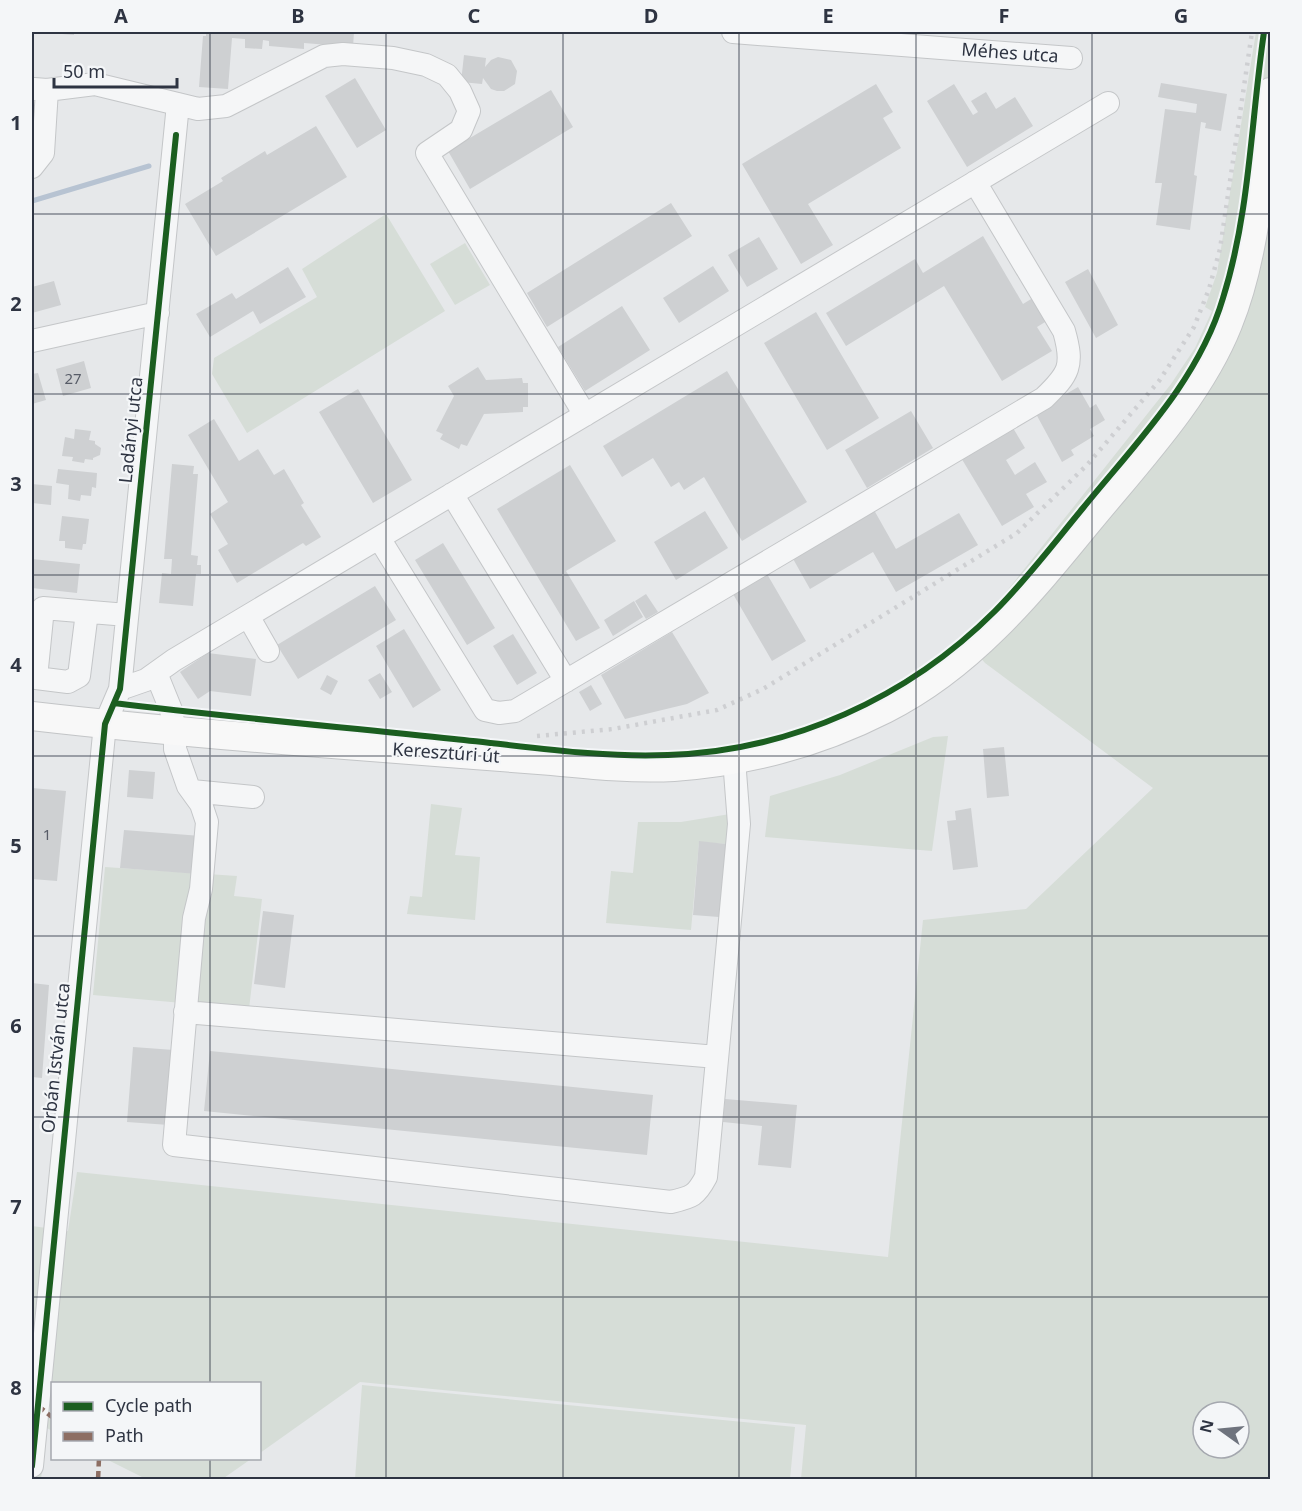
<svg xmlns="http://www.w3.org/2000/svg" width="1302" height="1511" font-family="'Noto Sans',sans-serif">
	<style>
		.green { fill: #d6ddd7; fill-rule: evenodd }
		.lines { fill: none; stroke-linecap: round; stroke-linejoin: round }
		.stream { stroke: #b7c3d2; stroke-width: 5 }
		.building { fill: #ced0d2 }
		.minor-casing { stroke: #c4c6c8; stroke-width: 24 }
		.major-casing { stroke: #c3c5c7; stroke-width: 30 }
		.minor { stroke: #f5f6f7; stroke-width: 22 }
		.major { stroke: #f8f8f8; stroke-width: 28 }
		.rail { stroke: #cecfd2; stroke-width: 4.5; stroke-dasharray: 3 6; stroke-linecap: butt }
		.quiet { stroke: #8d6e63; stroke-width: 4.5; stroke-dasharray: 9 4.5; stroke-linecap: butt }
		.cycleway-casing { stroke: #f4f6f8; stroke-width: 10 }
		.cycleway { stroke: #1b5e20; stroke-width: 6 }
		.grid { fill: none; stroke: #2e3442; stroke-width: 1.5; stroke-opacity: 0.55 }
		.labels { text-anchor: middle; stroke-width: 4.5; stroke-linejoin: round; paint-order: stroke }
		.number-label { font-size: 15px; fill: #575c67 }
		.street-label { font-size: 18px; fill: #2e3442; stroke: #f4f6f8 }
		.neatline { fill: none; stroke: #2e3442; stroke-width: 2 }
		.grid-label { font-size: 20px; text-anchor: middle; font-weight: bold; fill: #2e3442 }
	</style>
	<rect width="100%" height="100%" fill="#e6e8ea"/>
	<path class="green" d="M1256,32H1270V1479H801L806,1425L360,1382L260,1453V1384H52V1431L47,1428L41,1479L32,1480V1226L68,1231L77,1172L888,1257L923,920L1026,909L1153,788L985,663L963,637L991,611L1171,384L1195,348L1212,311L1205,307L1217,273ZM1203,1412H1239V1448H1203Z
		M386,214L445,311L247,433L212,374L214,358L317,297L302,269Z
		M465,243L490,285L455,305L430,264Z
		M948,736L932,851L765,837L770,796L840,775L933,737Z
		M431,804L462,808L455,855L480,857L475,920L407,914L410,896L422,897Z
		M730,814L726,844L699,842L691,930L606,923L611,871L633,873L638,822H681Z
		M105,867L237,876L234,896L262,899L249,1009L93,995Z
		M362,1385L795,1427L790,1479H355Z
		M106,1459H251L221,1480L146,1479Z"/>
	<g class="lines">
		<path class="stream" d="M32,201L149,166"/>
	</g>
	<path class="building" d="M50,32H74V35L50,33Z
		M206,32H354L353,47L304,43V49L269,46V41L263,40L262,49L245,48V39L232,38L228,89L199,87L203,36H206Z
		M464,55L486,58L485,67L491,60L498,57L511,60L517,71L515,84L504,91H497L491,89L483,78L482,84L461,82Z
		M355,78L386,130L357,148L325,96Z
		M1161,83L1227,94L1221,131L1205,128L1206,123L1201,122L1194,175L1197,176L1190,230L1156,225L1162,183H1155L1165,109L1196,113L1197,104L1158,97Z
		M876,84L893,112L883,118L901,148L808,204L833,245L801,264L742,164Z
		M954,84L973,115L978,112L971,101L986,92L996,109L1015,97L1033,126L967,167L927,101Z
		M551,90L573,127L470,189L448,151Z
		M316,126L347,177L216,256L185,204L223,181L221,178L265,151L267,155Z
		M671,203L692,236L547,327L527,293Z
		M983,236L1023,304L1036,296L1050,319L1037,327L1052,351L1002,381L944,286L846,346L826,313L915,259L923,273Z
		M759,237L778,269L747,287L728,255Z
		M713,266L729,291L679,323L663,298Z
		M288,267L306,297L260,324L253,311L210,337L196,314L232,293L236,299Z
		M1088,269L1118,325L1096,338L1065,282Z
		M54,281L61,305L32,313V287Z
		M622,306L650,350L585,391L558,347Z
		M816,312L879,418L827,450L764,343Z
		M84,361L91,388L63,396L56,369Z
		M478,367L486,380L522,378L523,383H528V407H523V412L484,414L467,446L461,444L459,449L440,439L443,434L436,431L454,396L448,386Z
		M727,371L807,502L742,541L704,477L684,490L679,482L671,487L653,458L622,477L603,446Z
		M38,373L46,400L32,404V374Z
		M1078,387L1090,408L1096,404L1105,420L1090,429L1094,436L1071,450L1074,455L1062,462L1035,412Z
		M358,389L412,480L373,503L319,412Z
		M911,411L933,448L867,488L845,450Z
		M214,419L239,461L258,449L274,475L284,469L304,503L301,505L321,537L306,546L303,543L237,583L218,550L228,544L210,514L228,502L188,435Z
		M1013,428L1025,448L1006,460L1015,475L1035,462L1047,482L1026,494L1034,507L1002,526L960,456Z
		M75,429L91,431L89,440L95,441V444L101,448L100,455L93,458V460L85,459L84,463L72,461L73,457L62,456L65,437L74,439Z
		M172,464L194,466L193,474H198L191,555L198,556L197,565H201V574H196L193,606L159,603L162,573L171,574L172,559H164Z
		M570,465L616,541L566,571L600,628L576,641L497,509Z
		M58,469L97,473L96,488L92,487L91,496L81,495L80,501L68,499L69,485L56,483Z
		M32,484L52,486L51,505L32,503Z
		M874,510L896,549L959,513L978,545L896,592L873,552L810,589L792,557Z
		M705,511L728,548L676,580L654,542Z
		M62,516L89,519L86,544H83L82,550L65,548V541H59Z
		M443,543L495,628L467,645L415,560Z
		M32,559L80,564L77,593L32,588Z
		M767,574L806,641L772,661L733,594Z
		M375,586L396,620L298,679L277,645Z
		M646,594L658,612L646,619L635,601Z
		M634,601L643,617L613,636L604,620Z
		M404,629L441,690L413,708L376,646Z
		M672,632L709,693L687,704L625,719L601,675Z
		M513,634L537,673L517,685L493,646Z
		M208,653L256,659L251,696L210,691L198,699L180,672Z
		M380,673L392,692L380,699L368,680Z
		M327,675L338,681L331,695L320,689Z
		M591,685L602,704L590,711L579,692Z
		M1004,747L1009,796L987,798L983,749Z
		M129,770L155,772L153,799L127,797Z
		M32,788L66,791L57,881L32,879Z
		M971,808L978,867L953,870L947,821L956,820L955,811Z
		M124,830L201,836L198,874L120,868Z
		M699,841L726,844L719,917L693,915Z
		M263,911L294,915L285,988L254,984Z
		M32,983L49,985L42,1078L32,1077Z
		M133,1047L174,1050L169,1125L127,1122Z
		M210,1051L653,1095L647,1155L204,1111Z
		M725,1099L797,1105L791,1168L758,1165L762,1126L723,1122Z"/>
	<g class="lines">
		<g class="minor-casing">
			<path id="minor" d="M733,32L1071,58
				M47,90L95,84L198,109L226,106L324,56L343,54L393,58L426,65L447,75L460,91L469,111L461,130L427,153L585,415
				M32,167L43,153L47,90L34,89
				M32,341L158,313
				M452,494L566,681
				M379,538L485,710L499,713L515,711L1044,398C1069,374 1074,366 1064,331L975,182
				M87,612L79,676L68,682L36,678L43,608L127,615
				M248,616L268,651
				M156,673L171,710L175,732V749L188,786L201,804L207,822L201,889L194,918L174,1145L671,1202C692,1197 696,1196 706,1177L739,824L734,759
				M120,689L146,680L174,660L1108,103
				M192,791L253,797
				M185,1012L717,1057
				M32,1466L105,724L120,689L178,104"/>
		</g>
		<g class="major-casing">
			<path id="major" d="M32,716C153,730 275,740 397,749C449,753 500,757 552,761C592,765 633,769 674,767C747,762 820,742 885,709C969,667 1029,594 1087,523C1137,462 1199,397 1228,324C1257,253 1261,167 1270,92"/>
		</g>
		<use href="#minor" class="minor"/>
		<use href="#major" class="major"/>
		<path class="rail" d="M537,736L613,729L717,710L763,689L1017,533L1087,465L1159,381L1194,327L1209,289L1220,249L1252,32"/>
		<path class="quiet" d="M37,1405L52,1417
			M98,1480L99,1458"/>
		<g class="cycleway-casing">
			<path id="cycleway" d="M114,703C227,717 341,727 454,739C525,746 597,758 668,755C791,751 908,698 995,611C1027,579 1054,543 1083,508C1135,444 1199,380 1223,298C1250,212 1251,120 1264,32
				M32,1466L105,724L120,689L176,135"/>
		</g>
		<use href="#cycleway" class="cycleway"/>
	</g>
	<path class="grid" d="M210,32V1384M386,32V1480M563,32V1480M739,32V1480M916,32V1480M1092,32V1480M32,214H1270M32,394H1270M32,575H1270M32,756H1270M32,936H1270M32,1117H1270M32,1297H1270M210,1458V1480"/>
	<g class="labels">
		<g class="number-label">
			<text x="73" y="384">27</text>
			<text x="47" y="840">1</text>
		</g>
		<g class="street-label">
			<text transform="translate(1010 53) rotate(4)" y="6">Méhes utca</text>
			<text transform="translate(131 430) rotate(-84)" y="6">Ladányi utca</text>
			<text transform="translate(446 753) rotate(4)" y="6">Keresztúri út</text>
			<text transform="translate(56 1058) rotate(-84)" y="6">Orbán István utca</text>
		</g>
	</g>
	<rect width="1302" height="1511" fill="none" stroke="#f4f6f8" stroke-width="66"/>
	<rect x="51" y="1382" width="210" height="78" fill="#f4f6f8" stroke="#a5a8af" stroke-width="1.5"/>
	<rect x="63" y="1402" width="30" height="9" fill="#1b5e20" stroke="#a5a8af" stroke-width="1.5"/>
	<text x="105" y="1412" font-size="18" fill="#2e3442">Cycle path</text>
	<rect x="63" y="1432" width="30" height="9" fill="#8d6e63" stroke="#a5a8af" stroke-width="1.5"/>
	<text x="105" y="1442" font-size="18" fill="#2e3442">Path</text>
	<g transform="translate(1221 1430) rotate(285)"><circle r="28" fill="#f4f6f8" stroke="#a5a8af" stroke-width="1.5"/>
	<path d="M0-4.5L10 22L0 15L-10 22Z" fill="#6e737d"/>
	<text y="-9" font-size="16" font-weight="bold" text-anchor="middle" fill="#2e3442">N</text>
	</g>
	<path d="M54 78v9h123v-9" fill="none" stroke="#2e3442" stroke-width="3"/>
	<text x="63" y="78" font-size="18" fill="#2e3442" stroke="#f4f6f8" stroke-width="4.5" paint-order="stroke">50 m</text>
	<rect x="33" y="33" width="1236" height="1445" class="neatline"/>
	<g class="grid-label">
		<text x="121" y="23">A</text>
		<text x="298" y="23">B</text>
		<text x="474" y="23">C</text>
		<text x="651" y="23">D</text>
		<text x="828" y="23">E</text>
		<text x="1004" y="23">F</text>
		<text x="1181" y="23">G</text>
		<text x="16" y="130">1</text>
		<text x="16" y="311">2</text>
		<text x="16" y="491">3</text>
		<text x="16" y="672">4</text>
		<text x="16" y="853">5</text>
		<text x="16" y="1033">6</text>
		<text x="16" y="1214">7</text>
		<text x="16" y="1395">8</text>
	</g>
</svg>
